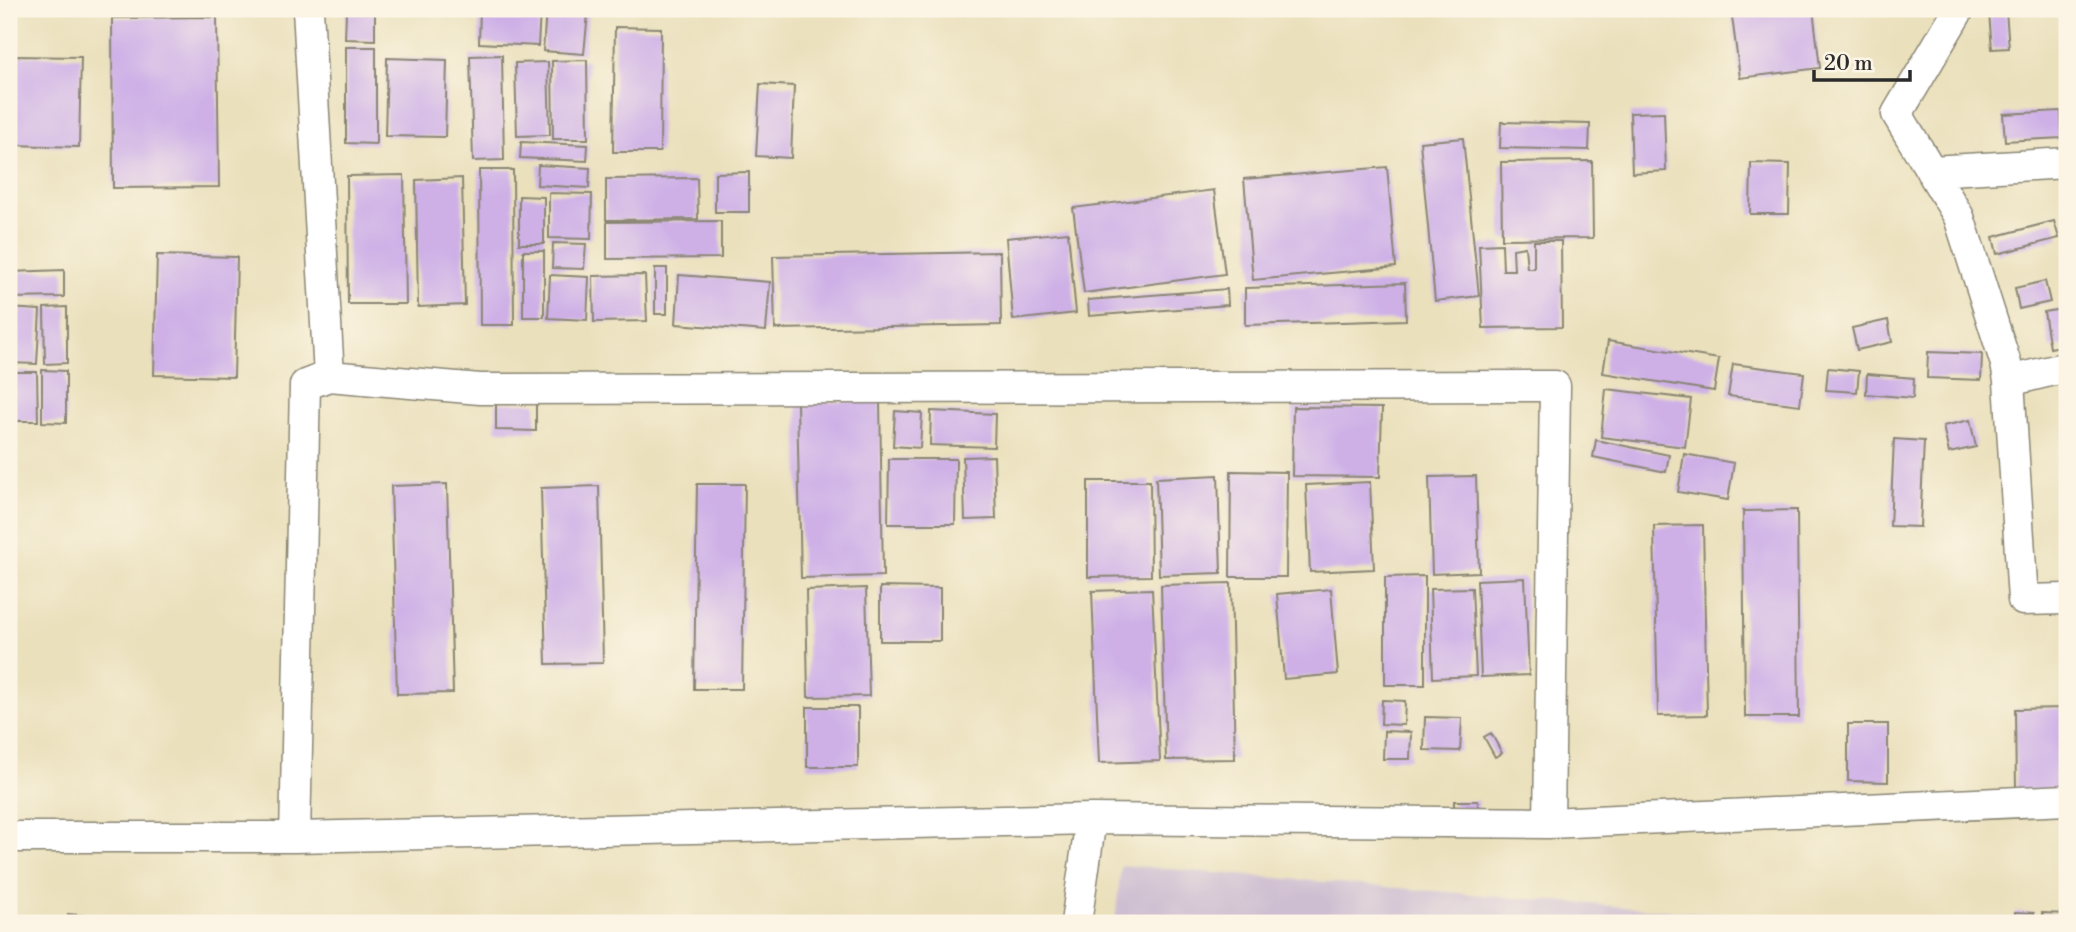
<svg xmlns="http://www.w3.org/2000/svg" width="2076" height="932" font-family="'Libre Bodoni',serif">
	<style>
		.industrial { fill: #cebed1 }
		.building { fill: #ceb0e7 }
		.lines { fill: none; stroke-linecap: round; stroke-linejoin: round }
		.minor-casing { stroke: #8a8674; stroke-width: 33 }
		.minor { stroke: #fff; stroke-width: 30 }
	</style>
	<rect width="100%" height="100%" fill="#fcf5e5"/>
	<filter id="ink" filterUnits="userSpaceOnUse"><feTurbulence type="fractalNoise" baseFrequency=".0143" numOctaves="2"/><feDisplacementMap in="SourceGraphic" scale="14" xChannelSelector="R" yChannelSelector="G"/><feConvolveMatrix kernelMatrix="1 2 1 2 8 2 1 2 1" color-interpolation-filters="sRGB"/></filter>
	<filter id="wash" filterUnits="userSpaceOnUse"><feTurbulence type="fractalNoise" baseFrequency=".00686" numOctaves="4" result="noise"/><feDisplacementMap in="SourceGraphic" scale="28" xChannelSelector="R" yChannelSelector="G"/><feGaussianBlur stdDeviation="1.57" result="paint"/><feColorMatrix in="noise" values="0 0 0 0 0 0 0 0 0 0 0 0 0 0 0 0 0 1.4 0 .05"/><feComposite in="paint" operator="in"/></filter>
	<g filter="url(#wash)">
		<rect width="100%" height="100%" fill="#eae0bc"/>
		<path class="industrial" d="M1121,865L1817,923H1115Z"/>
		<g id="blocks">
			<path class="building" d="M480,9L540,11L538,46L479,43Z
				M546,9L588,13L584,54L543,51Z
				M1731,9H1813L1820,68L1740,78Z
				M2006,11L2009,48L1992,49L1989,13Z
				M346,12L375,13V40L345,39Z
				M217,17L219,187L113,188L112,18Z
				M615,27L661,28L660,152H613Z
				M346,47H376V144L346,143Z
				M502,55L504,160L473,161L470,56Z
				M14,56L81,57L79,147L13,145Z
				M387,58L447,60L445,137L385,136Z
				M587,60L588,139H553L552,61Z
				M548,62L550,135L517,136L515,63Z
				M760,84L794,86L791,158L756,156Z
				M2061,111L2062,138L2005,141L2003,114Z
				M1664,112L1666,171L1632,173L1630,113Z
				M1501,122L1590,124L1589,150L1500,148Z
				M1463,138L1479,296L1435,301L1420,142Z
				M521,142L588,145L587,161L520,158Z
				M1592,161L1593,238L1502,239L1501,162Z
				M1751,163L1790,164L1789,214H1750Z
				M538,165L590,168L589,188L537,185Z
				M1387,167L1396,267L1253,280L1244,179Z
				M479,170H513L514,325H480Z
				M749,172V212H715V173Z
				M404,175L406,304H348L347,176Z
				M462,178L465,305L418,307L416,180Z
				M697,178L698,219L606,220V179Z
				M1214,190L1225,274L1084,293L1073,208Z
				M549,193L592,194L591,239L549,238Z
				M519,196L544,197V244H519Z
				M721,221V258L607,259V222Z
				M2054,221L2059,238L1997,254L1993,237Z
				M1068,232L1076,313L1013,320L1006,238Z
				M1534,241H1561L1562,327L1483,328L1479,245L1502,244L1503,270H1514L1513,249L1525,247L1527,268H1534Z
				M553,243L586,244L584,269L552,268Z
				M523,251H544V317H523Z
				M1000,252L1001,325L775,329L773,256Z
				M157,255L237,257L234,377L154,375Z
				M655,268H667V314H655Z
				M64,270V297L9,298V272Z
				M550,275L589,277L587,320L548,318Z
				M645,275L647,321L594,322L593,276Z
				M679,275L770,282L766,331L676,324Z
				M2045,281L2050,302L2019,309L2015,288Z
				M1405,283L1406,320L1245,325V288Z
				M1227,289L1228,305L1089,316L1088,300Z
				M67,307V363L45,364L44,308Z
				M9,308L40,310L37,364L9,363Z
				M2067,308V345L2050,348L2044,312Z
				M1888,320L1892,342L1857,350L1852,328Z
				M1608,341L1719,359L1714,391L1603,373Z
				M1928,352L1982,354L1981,380L1927,378Z
				M1733,364L1804,373L1800,405L1728,396Z
				M1828,368L1859,371L1857,392L1826,390Z
				M42,370L66,371V423L42,422Z
				M9,372H37L38,421H9Z
				M1867,374L1914,378L1913,398L1866,394Z
				M1606,389L1691,399L1685,447L1601,437Z
				M880,401L883,576L801,578L797,403Z
				M496,403H536V431L496,430Z
				M1293,407L1382,408L1380,477L1292,476Z
				M895,411L922,413L920,448L893,446Z
				M931,411L995,414L994,447L930,445Z
				M1970,420L1976,447L1949,453L1943,426Z
				M1894,439L1924,441L1920,527L1890,526Z
				M1596,440L1669,455L1666,472L1593,457Z
				M1684,454L1734,463L1728,500L1678,492Z
				M994,456L996,519L965,520L963,457Z
				M889,459H956L955,524H888Z
				M1231,471L1287,472L1286,577H1230Z
				M1218,475L1221,573L1159,575L1156,478Z
				M1476,476L1479,572L1432,574L1429,477Z
				M1088,481H1150L1151,576L1088,577Z
				M1370,482L1374,569L1310,572L1306,485Z
				M447,484L453,693L397,694L391,486Z
				M697,484H745L742,689H694Z
				M599,486L603,663L546,664L541,488Z
				M1797,510L1799,717H1745L1743,511Z
				M1703,525L1707,715L1658,716L1654,526Z
				M1425,576V685H1385V577Z
				M1525,578L1529,675L1481,677L1477,580Z
				M1231,583L1235,759L1166,760L1161,585Z
				M880,587L940,588V641H880Z
				M866,588L869,696L808,697L806,590Z
				M1472,588L1476,676L1433,678L1430,589Z
				M1152,589L1160,761L1099,763L1092,591Z
				M1331,589L1338,674L1284,679L1277,594Z
				M1382,700L1405,701L1404,725L1381,724Z
				M807,707H858V767H807Z
				M2067,708V792H2016L2015,709Z
				M1425,717L1462,718L1460,751L1424,750Z
				M1848,724H1888V782L1848,781Z
				M1384,731L1411,732L1410,759H1383Z
				M1491,733L1502,753L1495,757L1484,737Z
				M1454,801H1478V812L1454,811Z
				M2015,912L2034,913V923H2014Z
				M2042,913L2067,914V923H2042Z
				M68,914L149,921V923H68Z
				M507,917L541,922V923H507Z"/>
		</g>
	</g>
	<g filter="url(#ink)">
		<use href="#blocks" fill-opacity="0" stroke="#8a8674" stroke-width="2"/>
		<g class="lines">
			<g class="minor-casing">
				<path id="minor" d="M308,9L329,376
					M1959,9L1897,114L1959,217L2006,364L2009,381L2067,367
					M1931,171L2067,163
					M2009,381L2023,600L2067,599
					M1091,819L295,837L305,385L329,376L480,389L1555,386L1549,823
					M9,837H295
					M1076,923L1091,819L1549,823L2067,800"/>
			</g>
			<use href="#minor" class="minor"/>
		</g>
	</g>
	<rect width="2076" height="932" fill="none" stroke="#fcf5e5" stroke-width="35"/>
	<path d="M1814 70v10h96v-10" fill="none" stroke="#2b2b2b" stroke-width="3.5"/>
	<text x="1824" y="70" font-size="21" fill="#2b2b2b" stroke="#fcf5e5" stroke-width="5" paint-order="stroke">20 m</text>
</svg>
